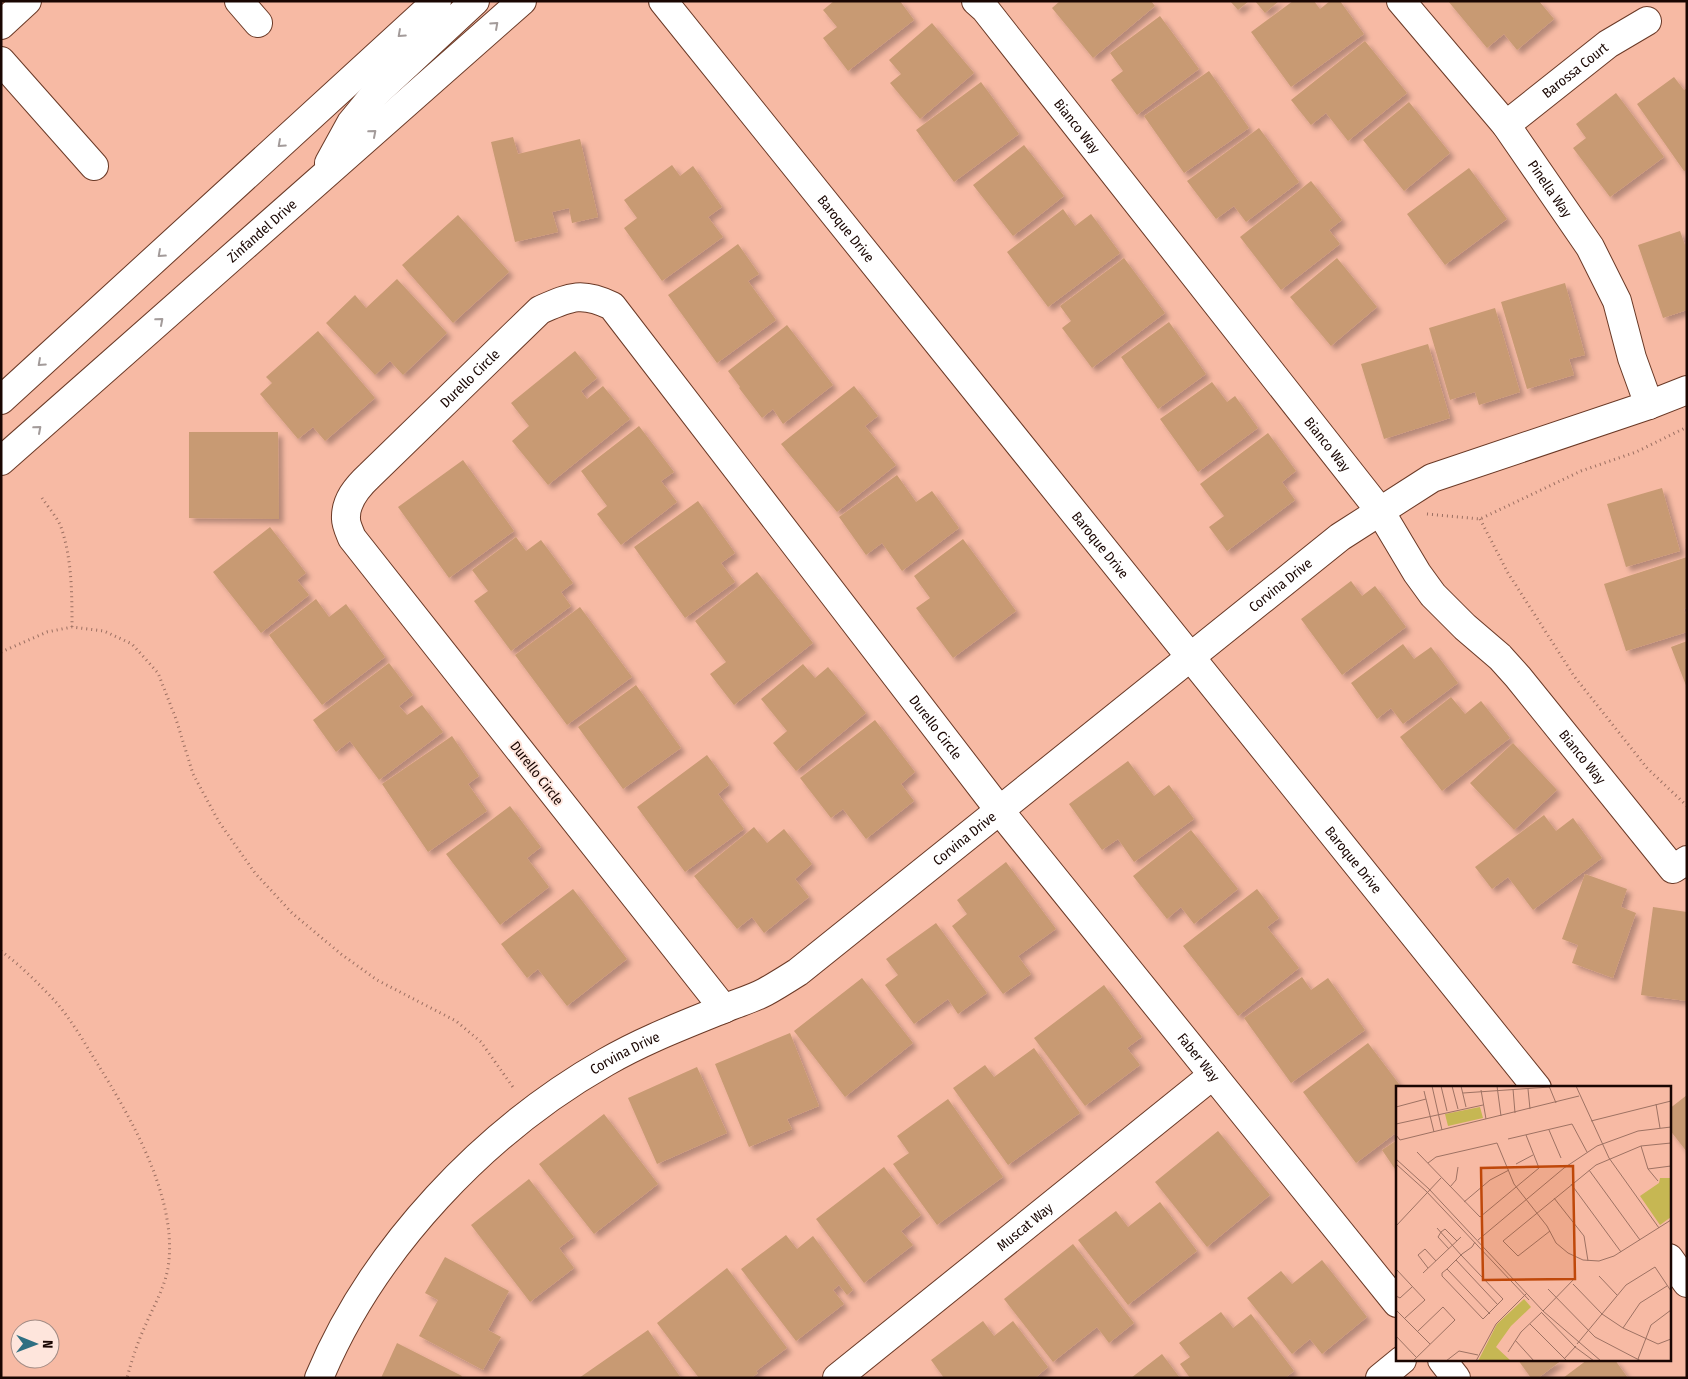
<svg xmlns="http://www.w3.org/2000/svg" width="1688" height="1379" font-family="'Fira Sans Condensed',sans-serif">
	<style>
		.building { fill: #c89a73; filter: url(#shadow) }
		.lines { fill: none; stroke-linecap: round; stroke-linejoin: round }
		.minor-casing { stroke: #6a3926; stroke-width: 30 }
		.path { stroke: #9b6f61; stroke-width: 3; stroke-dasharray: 1 4; stroke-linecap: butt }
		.minor { stroke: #fff; stroke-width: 28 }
		.oneway { stroke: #a39b9a }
		.labels { text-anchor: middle; stroke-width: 4; stroke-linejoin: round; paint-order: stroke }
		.street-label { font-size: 14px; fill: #190602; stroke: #fee5dc }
		.inset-road { fill: none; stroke: #9e7263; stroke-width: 1 }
		.view { fill: #bf480a; fill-opacity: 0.15; stroke: #bf480a; stroke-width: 2.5 }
		.inset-edge { fill: none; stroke: #190602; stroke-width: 2.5 }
	</style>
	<defs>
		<filter id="shadow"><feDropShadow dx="4.5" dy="4.5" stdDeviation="2.5" flood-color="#0004"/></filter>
	</defs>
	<rect width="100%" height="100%" fill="#f7baa4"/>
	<path class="building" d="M834,1H900L914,20L848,71L823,38L837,27L823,10Z
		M1060,1H1151L1155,6L1093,58L1052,8Z
		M1230,1H1249L1238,10Z
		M1255,1H1279L1265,13Z
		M1293,1H1314L1320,9L1330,1H1340L1364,34L1291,87L1251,32Z
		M1448,1H1539L1554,19L1517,50L1504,34L1487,48Z
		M1160,16L1199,69L1137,115L1111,80L1123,71L1110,53Z
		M932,23L974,73L920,119L890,83L901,74L889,60Z
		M1365,41L1407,93L1348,141L1326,113L1311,125L1291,100Z
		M1209,71L1249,128L1184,173L1144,116Z
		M1674,77L1684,90L1687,88V170L1684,171L1637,104Z
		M981,82L1019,134L954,182L916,130Z
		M1616,93L1664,157L1610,197L1573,148L1586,138L1576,124Z
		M1409,102L1450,153L1404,191L1363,140Z
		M1259,128L1299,182L1246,222L1234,206L1216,219L1187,181Z
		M513,137L518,154L580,139L598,217L572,223L569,208L552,212L558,232L515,242L491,142Z
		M1024,145L1064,196L1013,236L973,185Z
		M672,165L680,176L693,166L722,207L708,217L723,237L662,281L624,228L637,218L624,200Z
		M1469,168L1507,219L1445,265L1407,214Z
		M1311,181L1342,220L1329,230L1340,244L1281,290L1240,237Z
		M1063,209L1075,226L1091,214L1120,253L1048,307L1007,252Z
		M458,215L509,272L453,323L402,265Z
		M1680,231L1685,245H1687V310L1663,318L1638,245Z
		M738,244L759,274L748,281L776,320L717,363L668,295Z
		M1124,258L1165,313L1092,368L1062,328L1071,321L1060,306Z
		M1337,258L1377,307L1331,346L1290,297Z
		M397,279L447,333L403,375L390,361L375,375L326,323L355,295L366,308Z
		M1565,283L1585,355L1569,359L1574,375L1527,389L1501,302Z
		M1495,308L1520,392L1479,405L1475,392L1450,400L1429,328Z
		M1169,322L1206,374L1158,409L1121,357Z
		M787,325L833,385L783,424L773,409L762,418L739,388L740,387L728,371Z
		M318,331L375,398L325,441L313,427L298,439L260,394L272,383L266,377Z
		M1428,344L1450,418L1384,439L1361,364Z
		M575,351L597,378L581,391L587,399L603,386L630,419L548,485L512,441L529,426L511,403Z
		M1212,382L1227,402L1235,396L1258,428L1198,472L1160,419Z
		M854,386L878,416L865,426L896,465L837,512L781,444Z
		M639,426L674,472L661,481L677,502L621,545L597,514L607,506L581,471Z
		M189,432H278L279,519L189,518Z
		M1268,433L1296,471L1282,482L1295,500L1227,551L1209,527L1224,516L1200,484Z
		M463,460L514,531L449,578L398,507Z
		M897,475L916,502L932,491L959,528L902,571L882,543L866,555L839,517Z
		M1662,488L1680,551L1626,567L1607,504Z
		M698,501L735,553L721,563L735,582L685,618L634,547Z
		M270,527L306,573L297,580L309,595L261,633L213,572Z
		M516,537L526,551L541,540L573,583L561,592L571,606L511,651L474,601L488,591L472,570Z
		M963,539L1016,611L953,658L916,608L930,598L914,576Z
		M1687,557V608L1684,609L1687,617V632L1626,651L1604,584Z
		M757,572L813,643L734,705L710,674L726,662L695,621Z
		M1351,581L1362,596L1375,586L1406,627L1342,675L1301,619Z
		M316,599L329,617L346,604L385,657L322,705L269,635Z
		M580,607L632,677L567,725L515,655Z
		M1687,641V688L1671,647Z
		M1403,644L1414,659L1431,647L1458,683L1403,724L1391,708L1377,719L1351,683Z
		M389,663L413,695L399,706L407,715L422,705L443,732L379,780L350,741L336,752L313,720Z
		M803,664L815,678L828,667L866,713L796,771L773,743L787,731L761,699Z
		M636,685L681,748L623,789L578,727Z
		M1451,697L1465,714L1481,701L1510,738L1442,791L1400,737Z
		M875,720L915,772L901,784L914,801L866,839L843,809L831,818L800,778Z
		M452,736L479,776L468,784L487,811L428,852L382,784Z
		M1513,743L1557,790L1514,830L1470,783Z
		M707,755L729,785L718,794L744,829L685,872L637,807Z
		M1128,761L1154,796L1169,785L1194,819L1134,862L1118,839L1102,850L1069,804Z
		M510,806L541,847L527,858L549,887L500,925L446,854Z
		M1544,815L1556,831L1573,818L1602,858L1533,910L1508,877L1492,889L1475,867Z
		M754,827L767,843L784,829L812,864L795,879L809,897L764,933L752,917L737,929L694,876Z
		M1191,830L1238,889L1194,924L1181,907L1167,919L1133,876Z
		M1006,862L1056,929L1018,956L1031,974L1003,994L952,926L967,914L957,900Z
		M1585,874L1627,889L1621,907L1636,913L1613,978L1572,963L1578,945L1562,939Z
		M573,889L627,959L567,1006L538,969L527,978L501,944Z
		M1257,889L1279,918L1267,927L1299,968L1238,1016L1183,946Z
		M1653,907L1687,912V1001L1641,995Z
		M936,923L987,993L958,1014L948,999L914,1024L885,985L898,975L886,959Z
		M1302,977L1311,990L1328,978L1365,1030L1291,1083L1244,1018Z
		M862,978L913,1043L845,1097L794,1031Z
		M1104,985L1142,1037L1127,1048L1140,1065L1085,1106L1034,1038Z
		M790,1033L819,1106L787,1119L792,1129L749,1147L715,1064Z
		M1368,1043L1402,1088H1397V1132L1356,1163L1303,1092Z
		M1034,1048L1080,1113L1008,1165L953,1088L985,1065L994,1077Z
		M697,1067L727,1133L657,1164L628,1098Z
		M1687,1095V1152L1669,1129V1109Z
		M948,1099L1003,1177L937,1225L893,1164L909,1153L897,1136Z
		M604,1114L658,1184L594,1234L539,1164Z
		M1218,1131L1270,1195L1207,1247L1155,1182Z
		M1397,1140V1172L1382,1150Z
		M884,1167L921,1215L901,1231L913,1245L864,1283L816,1219Z
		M529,1179L574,1237L559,1248L574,1268L530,1302L471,1225Z
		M1160,1202L1197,1251L1128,1305L1078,1240L1116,1211L1128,1227Z
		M786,1235L797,1249L813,1236L853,1290L847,1295L839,1285L833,1290L844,1304L796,1341L741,1269Z
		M1073,1244L1134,1323L1109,1343L1097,1327L1053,1362L1004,1299Z
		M445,1257L509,1291L488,1330L501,1337L483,1370L419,1336L438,1300L425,1293Z
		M1322,1260L1367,1317L1322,1354L1310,1339L1292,1354L1247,1298L1281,1271L1292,1284Z
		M727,1268L787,1348L756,1371L758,1373L751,1378H699L657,1323Z
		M1221,1312L1233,1328L1251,1314L1294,1371L1285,1378H1190L1180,1364L1190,1357L1179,1343Z
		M983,1321L994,1336L1013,1321L1048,1367L1035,1378H944L931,1360Z
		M648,1330L681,1378H579Z
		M397,1343L462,1376L461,1378H381Z
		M1162,1354L1180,1378H1131Z
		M1518,1360H1562L1538,1378H1531Z
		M1587,1360H1615L1628,1378H1563Z"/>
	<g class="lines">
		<g class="minor-casing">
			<g id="minor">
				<path d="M239,1L258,23"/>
				<path id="s1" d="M663,1L1537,1088"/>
				<path id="s2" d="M976,1L985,9L1380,511L1417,573L1433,595L1465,627L1500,657L1518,677L1673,869L1687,860"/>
				<path id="s3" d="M1401,1L1506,125L1590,247L1617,301L1632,358L1649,405"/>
				<path d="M1,25L27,1"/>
				<path d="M1,61L94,166"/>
				<path id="s4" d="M1506,125L1608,44L1647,21"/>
				<path d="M329,163L351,123L374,95L475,1"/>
				<path d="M1,400L437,1"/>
				<path id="s5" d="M1,461L522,1"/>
				<path id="s6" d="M724,1009L352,538C350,533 346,525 346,519C345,501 357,487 370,475L540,310C570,297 581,291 612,306L1000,811L1397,1303"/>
				<path d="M1669,1258L1687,1283"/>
				<path d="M1442,1360L1456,1378"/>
				<path id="s7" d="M319,1378C373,1248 485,1131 606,1062C644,1040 684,1025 723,1009C737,1003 752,999 765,992C776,986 787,979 798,972L1340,537L1432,478L1649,405L1687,390"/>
				<path id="s8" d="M837,1378L1213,1075"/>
				<path d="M1380,1378L1402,1360"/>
			</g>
		</g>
		<path class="path" d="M42,498C48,507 57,517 61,527C72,559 72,594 72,627
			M1427,514L1480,519L1581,471L1636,452L1687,427
			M1480,519L1508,573L1574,676L1647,768L1687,806
			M1,652L47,632L72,627L104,631L132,644L158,673L176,719L193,774L219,822L255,873L292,913L341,954L377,980L456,1021L481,1042L515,1090
			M1,951C20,965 38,983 54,1000C71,1019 84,1042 97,1063C131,1118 175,1194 169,1260C167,1284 155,1303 146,1324C138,1341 132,1359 127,1378"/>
		<use href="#minor" class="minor"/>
	</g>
	<defs><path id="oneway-chevron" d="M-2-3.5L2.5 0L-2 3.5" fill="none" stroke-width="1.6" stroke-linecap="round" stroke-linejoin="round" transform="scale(1.25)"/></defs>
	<g class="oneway">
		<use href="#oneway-chevron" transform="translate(495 25) rotate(-42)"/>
		<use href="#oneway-chevron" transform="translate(401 34) rotate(138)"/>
		<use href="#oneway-chevron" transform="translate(373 133) rotate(-41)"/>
		<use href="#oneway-chevron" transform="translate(281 144) rotate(138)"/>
		<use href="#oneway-chevron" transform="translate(161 254) rotate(138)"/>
		<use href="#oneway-chevron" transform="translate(160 321) rotate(-41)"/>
		<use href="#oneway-chevron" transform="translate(41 363) rotate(138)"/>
		<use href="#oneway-chevron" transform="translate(38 429) rotate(-41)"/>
	</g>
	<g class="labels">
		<g class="street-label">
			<text dy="5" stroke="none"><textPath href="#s4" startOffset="88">Barossa Court</textPath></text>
			<text dy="5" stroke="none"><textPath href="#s2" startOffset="161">Bianco Way</textPath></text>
			<text dy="5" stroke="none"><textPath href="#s3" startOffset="240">Pinella Way</textPath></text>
			<text dy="5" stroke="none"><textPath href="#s1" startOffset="292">Baroque Drive</textPath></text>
			<text dy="5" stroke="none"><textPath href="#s5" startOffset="348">Zinfandel Drive</textPath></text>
			<text dy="5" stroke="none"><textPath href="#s6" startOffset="811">Durello Circle</textPath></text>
			<text dy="5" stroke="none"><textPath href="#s2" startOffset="566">Bianco Way</textPath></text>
			<text dy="5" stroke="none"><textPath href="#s1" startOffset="698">Baroque Drive</textPath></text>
			<text dy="5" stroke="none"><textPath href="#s7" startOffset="1265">Corvina Drive</textPath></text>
			<text dy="5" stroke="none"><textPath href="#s6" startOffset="1516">Durello Circle</textPath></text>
			<text dy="5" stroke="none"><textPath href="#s2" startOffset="971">Bianco Way</textPath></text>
			<text transform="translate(537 773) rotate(52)" y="5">Durello Circle</text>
			<text dy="5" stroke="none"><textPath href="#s7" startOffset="860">Corvina Drive</textPath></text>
			<text dy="5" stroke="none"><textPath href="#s1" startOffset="1102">Baroque Drive</textPath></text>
			<text dy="5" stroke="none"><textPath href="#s7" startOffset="455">Corvina Drive</textPath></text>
			<text dy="5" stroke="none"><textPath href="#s6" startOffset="1938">Faber Way</textPath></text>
			<text dy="5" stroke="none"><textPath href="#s8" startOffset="241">Muscat Way</textPath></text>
		</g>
	</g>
	<g transform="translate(1396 1086)">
		<rect width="275" height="275" fill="#f7baa4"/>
		<path d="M84,21L87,32L52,40L49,28ZM264,92H275V131L264,139L244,110L263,97ZM128,213L135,221L115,240L100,261L115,275H82L101,238Z" fill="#c6b753"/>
		<path class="inset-road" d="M36,0L46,44M45,0L51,25M56,0L62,23M65,0L70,21M101,0L105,30M153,0L160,17M180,0L213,72L263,142M117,3L119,27M132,3L134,23M85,4L90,33M28,5L38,46M67,7L154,1M260,18L264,42M0,21L30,13M195,35L275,15M0,38L87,19M153,44L165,72M0,49L4,54L183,10M112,53L176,38L191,66M245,60L252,83L262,95M21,66L84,131L143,82L130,49M0,73L33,103L147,225L205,275M32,77L40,71L101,57L118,98L151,140L160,157L172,167L187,174L203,175L218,170L275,134M0,78L30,105L133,214M120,78L137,69M252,83L275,80M193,84L244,154M175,98L225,166M54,101L60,94L62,81M158,112L188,150L192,175M68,116L94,94L113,84M0,140L45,92M41,142L65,169L107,213L87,233L46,190V187L51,183L66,168L76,161L79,156M154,145L122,170L107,155L200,79L245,60L275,57M82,154L168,82L201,60L242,45L275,41M53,163L42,151L45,146L49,143L61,155M60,174L102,219M32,182L22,169L29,163L40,175M0,183L29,214L9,232M51,183L94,228M27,187L65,151M203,190L221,209M177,198L206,228L227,242L262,258L275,253M152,203L199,251L245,275M0,210L4,212L16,201M0,224L34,258M147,225L180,191M145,226L179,261L198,275M134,238L171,275M227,242L244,217L271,200M0,250L20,271M119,254L138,275M181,258L230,199L259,181L275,205M112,266L125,246L145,227M168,273L180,260M242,273L255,239L275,224M17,275L59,234L47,221L22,245M50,275L63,265L82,269M80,275L100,238L131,207"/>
		<path class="view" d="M177,80L179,193L87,194L85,82Z"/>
		<rect width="275" height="275" class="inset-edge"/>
	</g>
	<rect width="1688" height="1379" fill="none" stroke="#190602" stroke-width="5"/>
	<g transform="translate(35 1344) rotate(91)"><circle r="24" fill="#fee5dc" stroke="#a28c85"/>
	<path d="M0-4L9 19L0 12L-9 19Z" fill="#2e6f82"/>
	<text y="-8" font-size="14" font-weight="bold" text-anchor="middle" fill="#190602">N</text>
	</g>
</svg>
